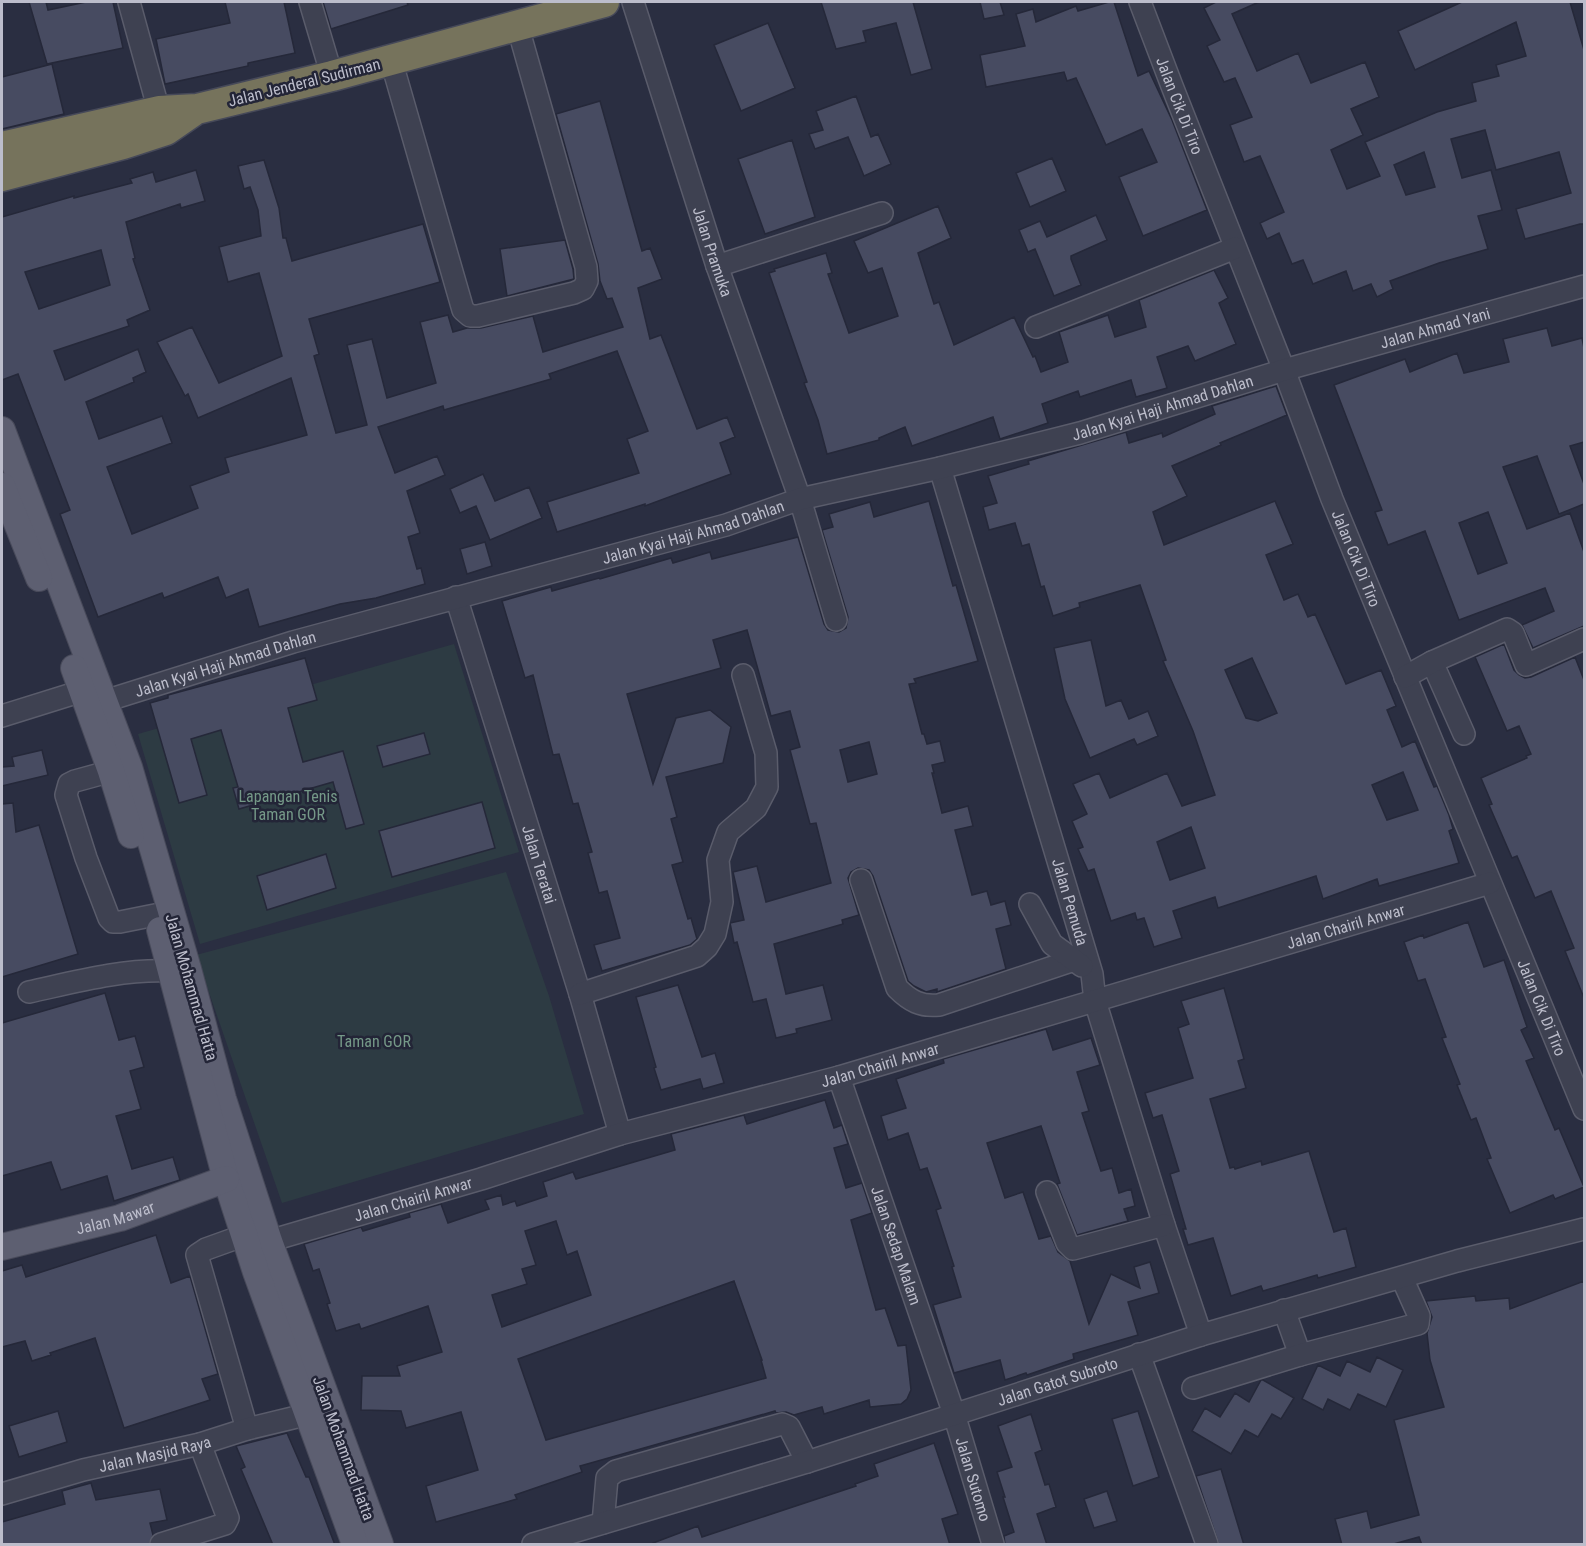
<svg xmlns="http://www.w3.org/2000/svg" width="1586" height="1546" font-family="'Roboto Condensed',sans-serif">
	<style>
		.green { fill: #2d3b43 }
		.building { fill: #474b61; stroke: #252839; stroke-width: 1.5; fill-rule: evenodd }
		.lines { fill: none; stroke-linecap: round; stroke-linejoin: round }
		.minor-casing { stroke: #5a5c6b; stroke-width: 24 }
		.major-casing { stroke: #484a5a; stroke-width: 28 }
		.highway-casing { stroke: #464959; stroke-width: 33 }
		.minor { stroke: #3e4151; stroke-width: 21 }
		.major { stroke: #5d5f71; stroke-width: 26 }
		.highway { stroke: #76735c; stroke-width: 30 }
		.labels { text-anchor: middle; stroke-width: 5; stroke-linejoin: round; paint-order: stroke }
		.street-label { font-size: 16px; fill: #bcbdcb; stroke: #232537 }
		.park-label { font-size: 16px; fill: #759988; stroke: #232537 }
	</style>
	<rect width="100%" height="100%" fill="#2a2e41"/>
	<path class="green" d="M454,644L519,852L200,944L138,734Z
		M506,872L549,996L584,1114L282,1203L196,955Z"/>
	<path class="building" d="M29,2H46L48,10L86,2H113L123,48L47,64Z
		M225,2H284L295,53L248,63V66L165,84L156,39L230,23Z
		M323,2H407L408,5L331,29Z
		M821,2H913L932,69L911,75L896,23L863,31L866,42L836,49Z
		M980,2H1000L1004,15L984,19Z
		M1109,2H1114L1138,76L1149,71L1172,120L1207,210L1143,236L1119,177L1157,162L1142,129L1106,145L1076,78L1067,81L1064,72L986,87L980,55L1025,46L1016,14L1033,9L1036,22L1076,6L1078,11Z
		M1216,2H1259L1232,14L1257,71L1298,53L1311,83L1365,62L1379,97L1351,109L1363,135L1331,150L1347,189L1380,176L1365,142L1437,112L1476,101L1472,83L1499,76L1496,65L1526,56L1516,22L1415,70L1398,31L1462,2H1570L1584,50V224H1580L1525,239L1516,209L1571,193L1559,152L1496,170L1485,130L1451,139L1462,178L1491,170L1502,210L1478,216L1488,249L1439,263L1390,281L1393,289L1377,297L1371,284L1353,291L1346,271L1313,284L1303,260L1292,264L1279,233L1267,239L1260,223L1284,212L1260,156L1244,162L1230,125L1252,117L1235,78L1224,82L1207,46L1220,40L1204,8ZM1424,152L1435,187L1406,195L1394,165Z
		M768,23L795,88L741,111L714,45Z
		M52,64L64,114L2,129V77Z
		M856,96L871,137L878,134L891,164L864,176L848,137L815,149L809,134L823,130L816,111Z
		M600,101L642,251L650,248L662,279L638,288L650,339L661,335L697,429L727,417L735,437L720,443L731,474L645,506V504L557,532L547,502L639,473L627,439L648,431L617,351L549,374L551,379L444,410L443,406L378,427L395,473L437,456L445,475L407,491L420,533L408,537L417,569L421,568L425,584L376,598L340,604L259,627L248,589L226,598L218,577L164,598L162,593L98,617L60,514L70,510L18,374L2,380V217L74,196V198L132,183L130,179L153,172L156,182L196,170L205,201L181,208L180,204L126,222L135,258L133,259L150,310L127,320L129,326L54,351L65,380L138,349L146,372L133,378L134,382L86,402L99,439L162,416L172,443L107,467L132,534L198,508L190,486L229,472L225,458L307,435L291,378L198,418L188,394L185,396L157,342L192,327L219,383L282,356L259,273L228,282L219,247L261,236L258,210L250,187L244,189L238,166L264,160L279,208L283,238H286L292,261L423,224L440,282L309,319L319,354L314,356L336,433L367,425L347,345L372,339L387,398L436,383L420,322L448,315L453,332L467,328H481L533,316L543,352L623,327L612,298L607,299L600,281L598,264L556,114ZM101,250L110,285L39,309L25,272Z
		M792,140L815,217L765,234L738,159Z
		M1052,158L1066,191L1030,207L1016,173Z
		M938,206L951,238L918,253L934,304L939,302L954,345L1014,317L1033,357L1035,356L1041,372L1068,362L1059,332L1108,315L1115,337L1146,327L1139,300L1214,270L1228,298L1219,303L1236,344L1195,361L1188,346L1157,357L1167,388L1136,397L1131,380L1080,397L1078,391L1042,404L1048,423L1000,439L993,417L912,446L905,427L879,438V440L827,454L818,420L804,383L807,382L769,273L775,271L774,269L826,253L832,273L828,274L849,333L898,316L882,268L868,273L854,241Z
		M1096,215L1107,240L1071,256V259L1081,285L1054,296L1035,249L1028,252L1019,230L1040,221L1047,237Z
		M565,240L573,269L574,279L507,296L500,249Z
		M1547,328L1552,346L1582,338L1584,348V442L1570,446L1584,484V504L1559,514L1537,456L1503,467L1527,529L1570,513L1584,552V626L1533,648L1522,625L1554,611L1545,588L1459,620L1425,531L1388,545L1375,512L1382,510L1334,385L1405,359L1410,372L1457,353L1464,373L1509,362L1503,339ZM1488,512L1507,563L1478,574L1459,523Z
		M1276,386L1287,415L1220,443L1221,445L1172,466L1187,496L1153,512L1164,545L1275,501L1293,544L1266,555L1284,600L1298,594L1308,617L1315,614L1346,684L1381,670L1396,706L1387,710L1402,747L1415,741L1434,787L1437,786L1449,815L1453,829L1449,831L1459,863L1379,886L1377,879L1323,899L1316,876L1218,908L1215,897L1173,911L1182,938L1154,947L1144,918L1137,920L1135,913L1111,921L1094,869L1088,871L1078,849L1083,847L1072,821L1087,814L1073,784L1099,773L1110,798L1167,773L1182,806L1215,795L1193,731L1163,661L1166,660L1140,585L1079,603L1080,607L1053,616L1044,586L1041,587L1029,544L1022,546L1015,523L989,530L983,507L997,503L988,476L1029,464L1028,461L1126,432L1129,443L1162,433L1163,437L1215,414L1212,406ZM1252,658L1277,713L1258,721L1246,718L1225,670ZM1403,772L1418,810L1387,820L1372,785ZM1191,827L1205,868L1170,880L1157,842Z
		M483,474L495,501L529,487L542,518L490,540L476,506L460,513L450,489Z
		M929,501L953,586L956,585L978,661L914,679L916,683L909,684L922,734H924L927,744L940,741L945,762L932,765L934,773H932L942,813L968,806L973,826L955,830L972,895L987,891L991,905L1005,901L1011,925L996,929L1006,969L937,992V989L926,992L914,986L908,981L873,876L869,870L858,868L851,872L848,878L859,915L842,920L843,924L774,944L786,994L823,985L832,1020L796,1029L797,1033L776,1038L766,999L753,1002L737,942L734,943L730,923L744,920L733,872L757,866L766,902L831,883L816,823L810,824L790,750L800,747L790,711L771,716L747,630L713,640L721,668L627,694L653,784L676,718L710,710L731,727L723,763L666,777L677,817L671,819L683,862L672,865L688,919L691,918L697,939L690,945L602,971L594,945L620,938L607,891L599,893L588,853L592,852L578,803L573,804L559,754L553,755L533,675L525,678L502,601L551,587L552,591L599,578L600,579L671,558L673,563L710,552L712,559L798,537L824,624L828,630L839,632L846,628L848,617L822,530L833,527L829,514L870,502L874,517ZM869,742L877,774L848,782L840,750Z
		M485,542L492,566L467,574L460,549Z
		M1091,640L1106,706L1121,700L1129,719L1148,711L1158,736L1137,745L1134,739L1090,758L1065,699L1054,648Z
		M1504,644L1514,670L1519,675L1525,678L1531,677L1575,657L1584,680V998L1565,951L1574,948L1551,891L1535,898L1517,856L1512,858L1489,805L1492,804L1481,778L1527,758L1526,756L1531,754L1519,726L1507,731L1475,657Z
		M305,658L317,700L288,708L303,762L343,751L364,824L346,829L333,782L239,809L233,788L238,787L221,730L191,739L207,795L179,803L150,703L168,698V695Z
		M424,733L430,754L383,767L377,746Z
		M42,750L48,775L2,786V767L14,766L12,757Z
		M482,802L495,848L392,877L379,831Z
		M13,803L16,832L39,825L78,954L2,977V804Z
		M326,854L336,888L267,910L257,876Z
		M1468,922L1484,967L1504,960L1527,1027L1521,1030L1534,1058L1526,1061L1555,1130L1559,1128L1584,1187L1555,1199L1553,1195L1510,1213L1487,1159L1491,1158L1476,1118L1471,1120L1457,1085L1460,1084L1442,1038L1446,1037L1425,979L1418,981L1404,942L1423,935L1424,938Z
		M678,985L702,1057L715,1053L724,1083L703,1089L700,1079L661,1090L654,1068L656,1067L636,997Z
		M1224,988L1244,1059L1238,1061L1246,1088L1210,1099L1230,1168L1234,1167L1235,1169L1261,1161L1262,1165L1309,1151L1334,1232L1346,1228L1356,1267L1318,1278L1317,1275L1263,1291L1261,1286L1231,1296L1213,1238L1188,1245L1183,1229H1186L1170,1174L1179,1171L1162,1115L1153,1118L1145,1093L1193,1078L1178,1028L1189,1024L1181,1001Z
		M105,993L119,1040L135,1036L144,1067L130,1071L141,1109L116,1116L132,1169L173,1157L180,1180L114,1201L107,1176L61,1190L51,1162L2,1176V1023Z
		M1046,1029L1053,1050L1091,1038L1100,1065L1077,1072L1089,1111L1082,1113L1101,1171L1112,1168L1119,1193L1131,1189L1135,1206L1124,1209L1128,1221L1077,1235L1057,1184L1060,1183L1041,1126L987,1143L1005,1198L1023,1192L1039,1239L1051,1236L1058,1252L1070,1261L1089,1324L1111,1274L1140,1288L1134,1267L1150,1262L1159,1293L1128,1302L1138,1335L1073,1354L1074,1359L1027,1375L1026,1373L1005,1380L1000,1360L954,1373L933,1305L961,1297L952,1267L954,1266L936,1210L941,1208L927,1168L920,1170L908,1133L888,1140L881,1116L906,1108L896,1079L944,1063L943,1059Z
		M825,1100L834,1128L842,1125L848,1144L834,1148L846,1188L862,1183L872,1213L851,1220L876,1310L885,1308L898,1346L906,1345L911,1390L907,1399L901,1404L870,1407L869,1400L824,1414L822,1407L794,1415L786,1412L776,1413L775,1411L580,1466L582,1472L515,1495L517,1499L436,1522L426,1486L478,1470L461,1412L406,1428L401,1411L361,1410L362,1376H400L397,1366L442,1352L428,1306L361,1329L359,1324L336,1331L327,1304L330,1303L319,1269L313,1271L304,1244L361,1227L363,1231L410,1217L409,1213L441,1204L448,1223L489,1209L485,1200L501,1195L503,1205L515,1201L517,1206L547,1196L543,1182L573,1172L576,1179L675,1150L671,1134L744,1115L747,1124ZM556,1221L567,1255L577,1251L591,1295L502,1327L492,1295L527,1284L522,1269L536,1265L525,1231ZM734,1281L762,1360H761L766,1378L546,1440L518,1359Z
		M156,1235L171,1283L190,1276L218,1374L202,1379L210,1400L124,1428L95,1338L50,1353L51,1355L32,1361L25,1341L2,1347V1271L22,1265L26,1277Z
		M1584,1281V1545H1422L1419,1537L1390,1545H1342L1335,1519L1367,1511L1371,1528L1419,1515L1394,1420L1444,1407L1430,1360L1427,1333L1432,1317L1426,1301L1475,1296L1476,1301L1509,1298L1510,1309Z
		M1377,1357L1403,1370L1386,1407L1358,1394L1350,1410L1328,1399L1323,1410L1302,1399L1318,1365L1340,1376L1347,1361L1370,1372Z
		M1261,1380H1263L1294,1398L1281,1419L1272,1414L1258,1437L1245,1430L1231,1454L1192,1431L1205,1408L1220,1417L1235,1393L1249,1402Z
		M58,1411L67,1442L19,1457L9,1426Z
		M1138,1411L1159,1477L1133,1486L1112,1419Z
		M1031,1414L1042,1450L1035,1453L1045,1485L1049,1484L1056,1507L1037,1514L1047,1545H1005L1004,1536L1014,1532L1003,1497H1005L997,1472L1012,1467L998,1426Z
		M287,1433L306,1477H309L335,1545H273L241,1469L245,1467L236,1446Z
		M934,1443L958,1514L942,1519L950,1545H653V1543L698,1526L702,1537L856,1486L855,1484L878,1476L874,1464Z
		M1221,1469L1244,1545H1219L1196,1476Z
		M91,1483L96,1500L160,1489L167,1520L150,1523L153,1535L149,1545H2V1522L65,1504L62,1491Z
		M1107,1491L1117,1521L1094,1528L1084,1499Z"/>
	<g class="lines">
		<g class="minor-casing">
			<g id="minor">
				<path d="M129,2L159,111"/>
				<path d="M310,2L332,76"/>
				<path id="s1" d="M633,2L717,266L800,499L836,620"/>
				<path id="s2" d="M1140,2L1172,86L1284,370L1332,499L1584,1109"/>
				<path d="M391,60L463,310L470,316H478L574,293L583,289L587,281L586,267L517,24"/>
				<path d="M717,266L882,213"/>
				<path d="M1036,327L1235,248"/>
				<path id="s3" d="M940,468L1092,974L1095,1001L1164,1225L1201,1335"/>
				<path id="s4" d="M456,597L580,994L620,1134"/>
				<path d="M1432,662L1464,734"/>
				<path d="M1405,677L1432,662L1507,629L1513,633L1526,665L1584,639"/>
				<path id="s5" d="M105,701L293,642L726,525L800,499L940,468L1080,433L1284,370L1584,286"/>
				<path d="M2,716L82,691"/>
				<path d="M126,767L75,781L69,784L66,795L86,858L109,918L113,922H120L170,912"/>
				<path d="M861,880L897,988C910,1001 921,1007 939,1005L1074,960"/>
				<path d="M1030,904L1052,944L1082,966"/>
				<path d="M29,992C75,982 122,969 169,971"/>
				<path d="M580,994L697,956L707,947L715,934L722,902L718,860L728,832L756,808L767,787L766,753L743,675"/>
				<path id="s6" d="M839,1077L954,1414L993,1544"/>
				<path d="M1047,1192L1067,1243L1073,1249L1164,1225"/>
				<path d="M245,1235L206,1249L197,1255L247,1429"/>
				<path id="s7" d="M269,1241L481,1179L620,1134L839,1077L1490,883"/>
				<path d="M1284,1310L1300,1355"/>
				<path d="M1139,1354L1207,1544"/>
				<path d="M1193,1388L1300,1355L1418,1324L1419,1316L1402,1278"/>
				<path id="s8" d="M2,1494L83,1470L200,1444L247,1429L309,1414"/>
				<path d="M603,1523L607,1478L616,1471L782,1424L789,1427L807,1462"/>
				<path d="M161,1544L225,1524L228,1518L200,1444"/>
				<path id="s9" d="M533,1544L807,1462L1201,1335L1457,1261L1584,1229"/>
			</g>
		</g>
		<g class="major-casing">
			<g id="major">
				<path d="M2,430L129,767L188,969L223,1099L269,1241L380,1544"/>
				<path d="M2,486L39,578"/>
				<path d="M74,668L111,771L131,835"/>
				<path d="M160,930L226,1179L256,1272L355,1544"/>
				<path id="s10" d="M2,1247L120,1218L226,1179"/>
			</g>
		</g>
		<g class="highway-casing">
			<path id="highway" d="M2,147L159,111L197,109L332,76L604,2
				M2,176L123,144L166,130L192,112"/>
		</g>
		<use href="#minor" class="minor"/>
		<use href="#major" class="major"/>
		<use href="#highway" class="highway"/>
	</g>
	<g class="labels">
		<g class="street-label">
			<text transform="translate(304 82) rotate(-14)" y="6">Jalan Jenderal Sudirman</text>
			<text dy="6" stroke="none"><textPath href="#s2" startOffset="111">Jalan Cik Di Tiro</textPath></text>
			<text dy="6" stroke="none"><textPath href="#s1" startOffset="262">Jalan Pramuka</textPath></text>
			<text dy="6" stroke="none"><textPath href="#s5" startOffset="1382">Jalan Ahmad Yani</textPath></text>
			<text dy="6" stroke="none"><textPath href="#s5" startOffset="1098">Jalan Kyai Haji Ahmad Dahlan</textPath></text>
			<text dy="6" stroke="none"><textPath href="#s5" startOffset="612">Jalan Kyai Haji Ahmad Dahlan</textPath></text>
			<text dy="6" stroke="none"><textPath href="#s2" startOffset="597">Jalan Cik Di Tiro</textPath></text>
			<text dy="6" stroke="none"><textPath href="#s5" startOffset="126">Jalan Kyai Haji Ahmad Dahlan</textPath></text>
			<text dy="6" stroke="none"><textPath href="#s4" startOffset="280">Jalan Teratai</textPath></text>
			<text dy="6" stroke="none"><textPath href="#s3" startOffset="453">Jalan Pemuda</textPath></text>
			<text dy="6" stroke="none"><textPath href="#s7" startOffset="1122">Jalan Chairil Anwar</textPath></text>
			<text transform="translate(192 987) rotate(74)" y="6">Jalan Mohammad Hatta</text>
			<text dy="6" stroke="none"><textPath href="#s2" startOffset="1083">Jalan Cik Di Tiro</textPath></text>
			<text dy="6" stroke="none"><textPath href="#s7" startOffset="636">Jalan Chairil Anwar</textPath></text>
			<text dy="6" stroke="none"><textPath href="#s7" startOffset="150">Jalan Chairil Anwar</textPath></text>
			<text dy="6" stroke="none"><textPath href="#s10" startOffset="117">Jalan Mawar</textPath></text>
			<text dy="6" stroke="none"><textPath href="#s6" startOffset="178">Jalan Sedap Malam</textPath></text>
			<text dy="6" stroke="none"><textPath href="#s9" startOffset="549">Jalan Gatot Subroto</textPath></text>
			<text transform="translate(344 1448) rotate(70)" y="6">Jalan Mohammad Hatta</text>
			<text dy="6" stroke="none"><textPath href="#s8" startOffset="158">Jalan Masjid Raya</textPath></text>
			<text dy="6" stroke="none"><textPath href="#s6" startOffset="424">Jalan Sutomo</textPath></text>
		</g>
		<g class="park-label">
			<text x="288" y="802">Lapangan Tenis<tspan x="288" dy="18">Taman GOR</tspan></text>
			<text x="374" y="1047">Taman GOR</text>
		</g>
	</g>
	<rect width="1586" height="1546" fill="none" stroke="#bcbdcb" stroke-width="6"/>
</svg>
